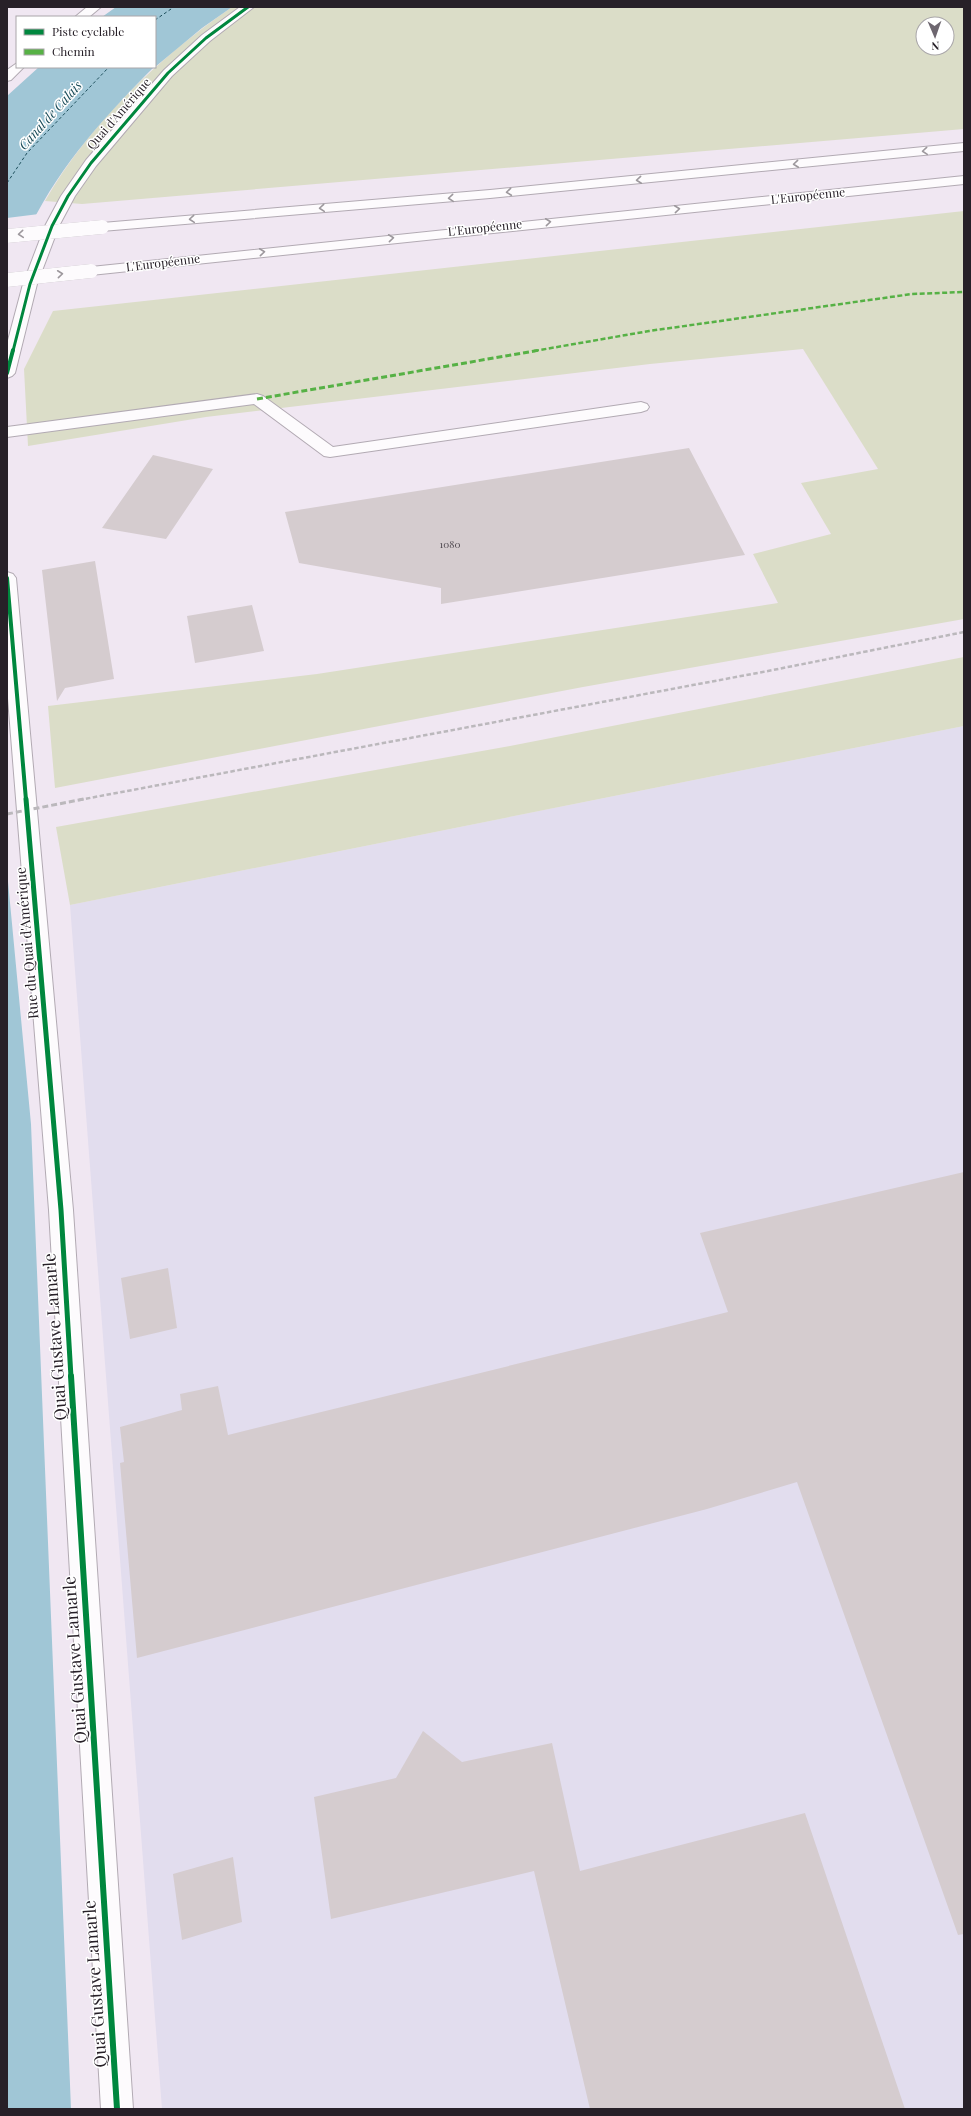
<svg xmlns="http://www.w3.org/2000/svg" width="971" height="2116" font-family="'Playfair Display',serif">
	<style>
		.industrial { fill: #e2ddee }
		.green { fill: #dbddc8; fill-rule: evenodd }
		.water { fill: #a0c6d6 }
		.pier { fill: #f0e7f2 }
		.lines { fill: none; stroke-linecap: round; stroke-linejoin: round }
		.ferry { stroke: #1a4c59; stroke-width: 1; stroke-dasharray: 3 2.5; stroke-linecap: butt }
		.building { fill: #d5cccf }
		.lane-casing { stroke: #b2aab3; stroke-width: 2 }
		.street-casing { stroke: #b2aab3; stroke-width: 2 }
		.secondary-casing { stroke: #b2aab3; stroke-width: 2 }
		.highway-casing { stroke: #b2aab3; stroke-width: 2 }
		.lane { fill: #fdfbfd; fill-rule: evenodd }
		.street { fill: #fdfbfd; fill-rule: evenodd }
		.secondary { fill: #fdfbfd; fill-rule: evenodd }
		.highway { fill: #fdfbfd; fill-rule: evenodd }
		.rail-far1 { stroke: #bbb8bc; stroke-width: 2.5; stroke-dasharray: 4.5 2.5; stroke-linecap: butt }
		.rail { stroke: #bbb8bc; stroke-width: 3; stroke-dasharray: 6 3; stroke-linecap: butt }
		.highway-bridge-casing { stroke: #b2aab3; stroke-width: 14; stroke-linecap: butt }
		.highway-bridge { stroke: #fdfbfd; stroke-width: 14 }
		.quiet-far1 { stroke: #56b145; stroke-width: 2.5; stroke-dasharray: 5 2.5; stroke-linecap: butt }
		.quiet { stroke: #56b145; stroke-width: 3; stroke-dasharray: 6 3; stroke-linecap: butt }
		.cycleway-far3-casing { stroke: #fff; stroke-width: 4.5 }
		.cycleway-far2-casing { stroke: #fff; stroke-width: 6 }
		.cycleway-far1-casing { stroke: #fff; stroke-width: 8 }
		.cycleway-casing { stroke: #fff; stroke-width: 9 }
		.cycleway-far3 { stroke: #00873e; stroke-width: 3 }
		.cycleway-far2 { stroke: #00873e; stroke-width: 4 }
		.cycleway-far1 { stroke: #00873e; stroke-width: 5 }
		.cycleway { stroke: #00873e; stroke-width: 6 }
		.oneway { stroke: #9d989d }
		.labels { text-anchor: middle; stroke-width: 3; stroke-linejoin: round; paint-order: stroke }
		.far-number-label { font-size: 10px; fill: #524b52 }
		.far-street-label { font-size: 12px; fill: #272028; stroke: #fff }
		.far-water-label { font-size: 13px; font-style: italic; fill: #1a4c59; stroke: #fff }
		.street-label { font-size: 14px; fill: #272028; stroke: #fff }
		.near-street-label { font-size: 17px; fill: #272028; stroke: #fff }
	</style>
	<rect width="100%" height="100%" fill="#f0e7f2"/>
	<path class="industrial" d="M964,726V2109H162L70,905Z"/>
	<path class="green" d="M232,7H964V129L82,204L45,201C90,123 158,58 232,7ZM923,24H947V48H923Z
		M964,211V619L583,687L55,788L48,706L317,674L778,603L753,554L831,534L801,483L878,469L803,349L650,364L206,417L28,446L24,369L53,311Z
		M964,657V726L70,905L56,827L510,746Z"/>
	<path class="water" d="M116,7H232L202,28L155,67V17H102Z
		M39,67H154C107,114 61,164 31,225C21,244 15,267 7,287V96Z
		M7,871L31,1124L71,2109H7Z"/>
	<path class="pier" d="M39,214L33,226L7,289V218Z"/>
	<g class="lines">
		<path class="ferry" d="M155,20L174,7
			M7,183L27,153L109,67"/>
	</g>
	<path class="building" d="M689,448L745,555L441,604V588L299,563L285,512Z
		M153,455L213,469L166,539L102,528Z
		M95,561L114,679L65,688L57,701L42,570Z
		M252,605L264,651L195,663L187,616Z
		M964,1172V1934L958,1935L797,1482L707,1509L137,1658L120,1463L124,1462L120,1427L182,1410L180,1394L218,1386L228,1435L728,1312L700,1233Z
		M168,1268L177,1328L130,1339L121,1278Z
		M423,1731L462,1762L552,1743L580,1871L805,1813L905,2109H590L534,1871L331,1919L314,1797L396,1778Z
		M233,1857L242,1922L182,1940L173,1874Z"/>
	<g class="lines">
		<g class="lane-casing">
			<path id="lane" d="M257,394L263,396L333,447L641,402L647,404L649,407L647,410L641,412L330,457L324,456L254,404L7,437V427Z"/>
		</g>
		<g class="street-casing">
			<path id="street" d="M240,7H254L210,41L172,76L96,166L75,196L59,226L37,284L15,373L12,376L7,378V344L23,284L45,226L61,196L86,160L164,70L202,35Z
				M7,572L13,574L16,578L73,1210L133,2109H101L49,1210L7,686Z"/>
		</g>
		<g class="secondary-casing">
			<path id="secondary" d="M87,7H101L89,17H75Z
				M17,63V67H24L11,80L7,81V70Z"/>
		</g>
		<g class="highway-casing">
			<path id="highway" d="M964,143V151L490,198L102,231L97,230L95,227L97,224L102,223L490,190Z
				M964,176V184L91,275L86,274L84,271L86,268L91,267Z"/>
		</g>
		<use href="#lane" class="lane"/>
		<use href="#street" class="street"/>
		<use href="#secondary" class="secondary"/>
		<use href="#highway" class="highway"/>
		<path class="rail-far1" d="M79,800L768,671L964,632"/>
		<path class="rail" d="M7,814L84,799"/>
		<g class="highway-bridge-casing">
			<path id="highway-bridge" d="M7,236L102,227
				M7,280L91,271"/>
		</g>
		<use href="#highway-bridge" class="highway-bridge"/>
		<path class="quiet-far1" d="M534,351L649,331L912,294L964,292"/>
		<path class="quiet" d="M257,399L540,350"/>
		<g class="cycleway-far3-casing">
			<path id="cycleway-far3" d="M13,351L30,284L52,226L68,196L91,163L168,73L206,38L248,7"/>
		</g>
		<g class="cycleway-far2-casing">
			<path id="cycleway-far2" d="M7,373L13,350
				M7,578L26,800"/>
		</g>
		<g class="cycleway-far1-casing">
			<path id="cycleway-far1" d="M26,799L61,1210L71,1377"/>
		</g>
		<g class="cycleway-casing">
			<path id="cycleway" d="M71,1376L117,2109"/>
		</g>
		<use href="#cycleway-far3" class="cycleway-far3"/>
		<use href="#cycleway-far2" class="cycleway-far2"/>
		<use href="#cycleway-far1" class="cycleway-far1"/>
		<use href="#cycleway" class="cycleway"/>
	</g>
	<defs><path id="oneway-chevron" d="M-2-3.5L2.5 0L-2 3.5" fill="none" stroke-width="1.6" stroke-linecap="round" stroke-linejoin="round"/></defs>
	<g class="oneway">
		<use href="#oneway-chevron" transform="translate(925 151) rotate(175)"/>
		<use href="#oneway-chevron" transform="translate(796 164) rotate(174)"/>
		<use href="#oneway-chevron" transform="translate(639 180) rotate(174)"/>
		<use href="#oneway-chevron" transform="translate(509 192) rotate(174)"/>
		<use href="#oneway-chevron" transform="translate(451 198) rotate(175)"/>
		<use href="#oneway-chevron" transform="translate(322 208) rotate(175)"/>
		<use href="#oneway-chevron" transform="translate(677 209) rotate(-6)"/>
		<use href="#oneway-chevron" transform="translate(192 219) rotate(175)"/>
		<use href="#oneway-chevron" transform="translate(548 222) rotate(-6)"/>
		<use href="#oneway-chevron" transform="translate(21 234) rotate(175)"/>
		<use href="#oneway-chevron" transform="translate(391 238) rotate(-6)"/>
		<use href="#oneway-chevron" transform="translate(262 252) rotate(-6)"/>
		<use href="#oneway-chevron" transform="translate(60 274) rotate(-6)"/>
	</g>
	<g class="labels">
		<g class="far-number-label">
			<text x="450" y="548">1080</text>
		</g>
		<g class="far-street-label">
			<text transform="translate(119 114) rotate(-49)" y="4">Quai d'Amérique</text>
			<text transform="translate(808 196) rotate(-6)" y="4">L'Européenne</text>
			<text transform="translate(485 228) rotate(-6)" y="4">L'Européenne</text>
			<text transform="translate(163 263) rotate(-7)" y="4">L'Européenne</text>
		</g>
		<g class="far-water-label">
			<text transform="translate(50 115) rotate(-48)" y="5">Canal de Calais</text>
		</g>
		<g class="street-label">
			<text transform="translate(27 943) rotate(-95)" y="5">Rue du Quai d'Amérique</text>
		</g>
		<g class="near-street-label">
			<text transform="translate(55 1337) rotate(-94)" y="6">Quai Gustave Lamarle</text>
			<text transform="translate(75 1660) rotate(-94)" y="6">Quai Gustave Lamarle</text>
			<text transform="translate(95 1984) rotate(-94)" y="6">Quai Gustave Lamarle</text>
		</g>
	</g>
	<rect width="971" height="2116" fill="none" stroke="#272028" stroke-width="16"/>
	<rect x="16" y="16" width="140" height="52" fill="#ffffff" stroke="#a9a6a9"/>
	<rect x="24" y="29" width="20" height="6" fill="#00873e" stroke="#a9a6a9"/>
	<text x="52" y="36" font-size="12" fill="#272028">Piste cyclable</text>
	<rect x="24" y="49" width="20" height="6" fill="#56b145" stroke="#a9a6a9"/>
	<text x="52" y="56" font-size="12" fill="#272028">Chemin</text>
	<g transform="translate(935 36) rotate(178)"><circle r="19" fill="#ffffff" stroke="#a9a6a9"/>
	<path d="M0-3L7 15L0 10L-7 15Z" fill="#6d666f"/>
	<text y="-6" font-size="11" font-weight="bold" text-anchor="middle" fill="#272028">N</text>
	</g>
</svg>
